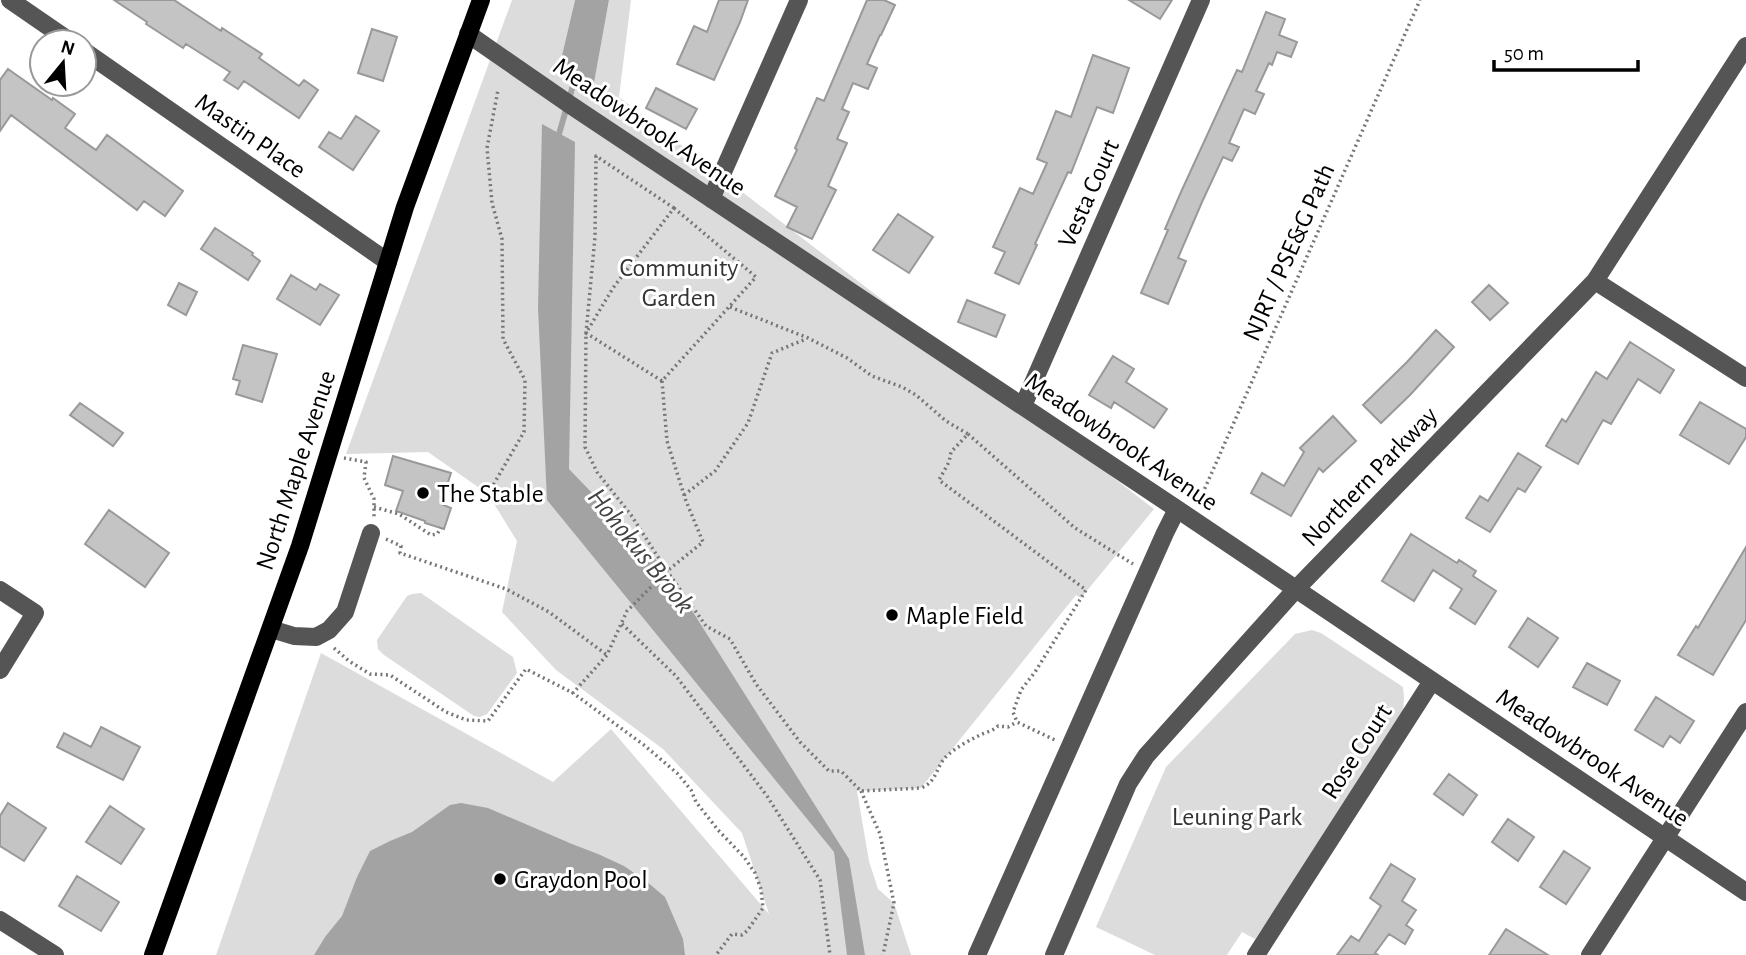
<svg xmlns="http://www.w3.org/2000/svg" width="1746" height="955" font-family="'Alegreya Sans',sans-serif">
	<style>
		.green { fill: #dcdcdc }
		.water { fill: #a3a3a3 }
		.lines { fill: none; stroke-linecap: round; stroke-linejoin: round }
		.stream { stroke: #a3a3a3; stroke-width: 6 }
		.building { fill: #c4c4c4; stroke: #999; stroke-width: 2 }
		.path { stroke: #777; stroke-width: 3.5; stroke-dasharray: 2 3.5; stroke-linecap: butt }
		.minor { stroke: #555; stroke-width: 18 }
		.major { stroke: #000; stroke-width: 18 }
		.poi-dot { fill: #000; stroke: #fff; stroke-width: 2.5 }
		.labels { text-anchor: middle; stroke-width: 6; stroke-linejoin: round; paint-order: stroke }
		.street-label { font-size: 26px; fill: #000; stroke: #fff }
		.park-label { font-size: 26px; fill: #333; stroke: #fff }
		.poi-label { font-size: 26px; fill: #000; stroke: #fff; text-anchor: start }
		.water-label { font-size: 28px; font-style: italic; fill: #444; stroke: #fff }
	</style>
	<rect width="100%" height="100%" fill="#fff"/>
	<path class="green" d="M512,0H575L558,71L592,93L609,0H631L619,97L1154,509L1081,598L1076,595L921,788L857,791L869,861L878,889L894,903L911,955H216L321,653L553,782L611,729L769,914L742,833L663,749L556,670L502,612L517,541L488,494L428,452L346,454Z
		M421,593L513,657L517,673L487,714L480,717L474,716L384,655L378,649L377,640L407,596L412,594Z
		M1312,630L1321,633L1403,687L1404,697L1403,716L1306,865L1255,939L1242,932L1227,955H1155L1096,927L1166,767L1295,634Z"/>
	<path class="water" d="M575,0H609L592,94L558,72Z
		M542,124L575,142L569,469L667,571L849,859L865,955H847L834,852L547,500L538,308Z
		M461,803L488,808L572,844L598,854L624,866L646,881L665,897L683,939L685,955H314L325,937L342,916L357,877L370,851L390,841L412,832L450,805Z"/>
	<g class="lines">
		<path class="stream" d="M559,142V134L576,75"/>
	</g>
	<path class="building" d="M114,0H174L221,31L222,28L262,54L259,58L299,86L304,80L318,90L299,118L244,81L238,89L224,80L230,72L186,44L183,48L146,24L147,22Z
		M719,0H748L740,22L714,80L677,64L694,26L707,32Z
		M867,0H884L895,5L881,35H880L867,64L877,68L868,89L853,83L842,109L849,112L837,139L847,143L828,186L836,190L812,239L787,227L797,207L775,196L797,150L795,148L817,98L824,101Z
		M1129,0H1172L1160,19Z
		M1266,12L1285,19L1279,35L1297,42L1291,57L1277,52L1272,65L1269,63L1256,91L1264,94L1255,114L1244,109L1229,143L1239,147L1232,161L1223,157L1202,202L1178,258L1186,261L1168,304L1141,293L1168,230L1165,229L1181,192L1237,70L1242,72Z
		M372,29L397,37L383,81L358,73Z
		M1093,55L1129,68L1113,113L1097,107L1071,173L1068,172L1035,244L1037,245L1019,284L995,273L1005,252L993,247L1020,188L1033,194L1047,163L1037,159L1056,111L1071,117Z
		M8,69L52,100L53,98L75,114L65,128L96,150L107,135L183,191L165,216L144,201L137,210L11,115L0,131V80Z
		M656,88L697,109L686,129L646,108Z
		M356,116L379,131L353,170L319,147L329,132L341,139Z
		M898,214L933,237L909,273L873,250Z
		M215,228L253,253L252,255L260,261L248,280L201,249Z
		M291,275L316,290L320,284L339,295L320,325L277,299Z
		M179,283L197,292L186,315L168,305Z
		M1489,285L1508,303L1490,320L1472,302Z
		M967,300L1005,315L996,337L958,322Z
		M1436,330L1454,347L1410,395L1381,423L1363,405L1407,362Z
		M1630,342L1674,370L1660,393L1638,379L1611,424L1603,420L1578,464L1546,446L1562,419L1566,422L1596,372L1607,379Z
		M243,345L277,354L262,402L236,394L240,381L233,379Z
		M1113,356L1134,369L1126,382L1167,409L1154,428L1114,402L1111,408L1089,395Z
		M1700,402L1746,429V437L1729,464L1680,435Z
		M80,403L123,433L113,446L70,415Z
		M1333,416L1356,441L1323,472L1319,468L1291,516L1251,493L1262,473L1284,486L1304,452L1300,448Z
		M1518,453L1541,467L1525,492L1518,488L1490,532L1466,518L1480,496L1488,501Z
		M393,456L451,473L441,504L451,508L444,529L425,523V521L396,511L403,491L385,485Z
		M109,510L169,553L145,587L85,544Z
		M1411,534L1457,563L1459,560L1476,571L1473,576L1496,591L1475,624L1450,608L1462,589L1433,570L1414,601L1382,581Z
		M1746,547V620L1713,675L1678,655L1696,626L1698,628Z
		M1528,618L1558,638L1538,667L1509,647Z
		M1587,663L1620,681L1607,705L1573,687Z
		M1656,697L1694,721L1680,743L1670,736L1663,747L1635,730Z
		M101,727L140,747L123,780L57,747L64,733L91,747Z
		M1449,774L1477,795L1463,815L1434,794Z
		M8,803L46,828L24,861L0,846V816Z
		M110,806L144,829L121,864L86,842Z
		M1508,819L1534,837L1518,861L1492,842Z
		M1564,851L1590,868L1566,904L1540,887Z
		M1391,864L1415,879L1402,901L1416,910L1406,925L1413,930L1405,944L1389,934L1375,953L1378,955H1337L1351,936L1359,941L1381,906L1370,898Z
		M77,876L119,902L101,931L59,906Z
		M1506,929L1548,955H1489Z"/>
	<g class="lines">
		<path class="path" d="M674,208L596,156L595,237L586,333L585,447L597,472L631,515L667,571L706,626L730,639L756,684L800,742L829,771H841L861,791L921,788C939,781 935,765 949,754C957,747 968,741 978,736C985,732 992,732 998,726L1008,727L1017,722
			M674,208L756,277L662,381L586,333L613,288Z
			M730,307L808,338L847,358L872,376L902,387L916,395L946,421L968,434L951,452L949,462L939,480L1086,590L1035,672L1021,690L1013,712L1017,722L1055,740
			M662,381L667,441L686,501L703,542L667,571L627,611L607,655L573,693L644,745L678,774L691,790L696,802L718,830L744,857L755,873L761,889L763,908L747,931L742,935L732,934L716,955
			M968,434L1075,528L1133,564
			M344,458L366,462L364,478L374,499V517
			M488,494L524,432L525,380L503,339L502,239L492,203L487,148L498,90
			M684,495L715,471L748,423L772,353L806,339
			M1198,504L1420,0
			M374,507L399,514L431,535L437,534L441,528
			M386,539L401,546L400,553L506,589L549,612L607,655
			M622,624L676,676L767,796L820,880L830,955
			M334,648L349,661L370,674L390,675L446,712L466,720L488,721L526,669L573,693
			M861,791L880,834L894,903L883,955"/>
		<path class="minor" d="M10,0L71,42
			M468,34L569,104L1177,509L1746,892
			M84,51L388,262
			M711,199L799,0
			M1595,281L1746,378
			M1023,406L1201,0
			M0,590L35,613L0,670
			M271,629L294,636L316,637L329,630L345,612L371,533
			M0,920L55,955
			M977,955L1165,533L1177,509
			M1054,955L1128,784L1146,756L1296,589L1595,281L1746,46
			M1256,955L1432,681
			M1590,955L1746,712"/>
		<path class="major" d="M153,955L300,546L405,207L481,0"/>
	</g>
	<g class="poi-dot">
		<circle cx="423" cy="493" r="7"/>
		<circle cx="892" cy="615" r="7"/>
		<circle cx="500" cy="879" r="7"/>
	</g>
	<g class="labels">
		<g class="street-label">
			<text transform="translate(650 126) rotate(34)" y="9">Meadowbrook Avenue</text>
			<text transform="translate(251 135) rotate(35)" y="9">Mastin Place</text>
			<text transform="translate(1088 193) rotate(-66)" y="9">Vesta Court</text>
			<text transform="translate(1288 252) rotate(-66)" y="9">NJRT / PSE&amp;G Path</text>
			<text transform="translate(1122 441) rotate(34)" y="9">Meadowbrook Avenue</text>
			<text transform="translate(295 470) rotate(-72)" y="9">North Maple Avenue</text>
			<text transform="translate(1369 476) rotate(-46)" y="9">Northern Parkway</text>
			<text transform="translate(1356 751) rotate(-57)" y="9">Rose Court</text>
			<text transform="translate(1593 757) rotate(34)" y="9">Meadowbrook Avenue</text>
		</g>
		<g class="park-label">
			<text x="679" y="276">Community<tspan x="679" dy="30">Garden</tspan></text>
			<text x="1237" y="825">Leuning Park</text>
		</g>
		<g class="poi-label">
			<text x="437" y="502">The Stable</text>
			<text x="906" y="624">Maple Field</text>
			<text x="514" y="888">Graydon Pool</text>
		</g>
		<g class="water-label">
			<text transform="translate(642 550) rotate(51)" y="10">Hohokus Brook</text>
		</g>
	</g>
	<g transform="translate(63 63) rotate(18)"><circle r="33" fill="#ffffff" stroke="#999999" stroke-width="2"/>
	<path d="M0-5L12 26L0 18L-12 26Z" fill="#000000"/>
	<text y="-10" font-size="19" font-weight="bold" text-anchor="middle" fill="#000000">N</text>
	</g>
	<path d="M1494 60v10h144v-10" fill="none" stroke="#000000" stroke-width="3.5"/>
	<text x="1504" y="60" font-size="21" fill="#000000" stroke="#ffffff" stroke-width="5" paint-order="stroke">50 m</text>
</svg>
